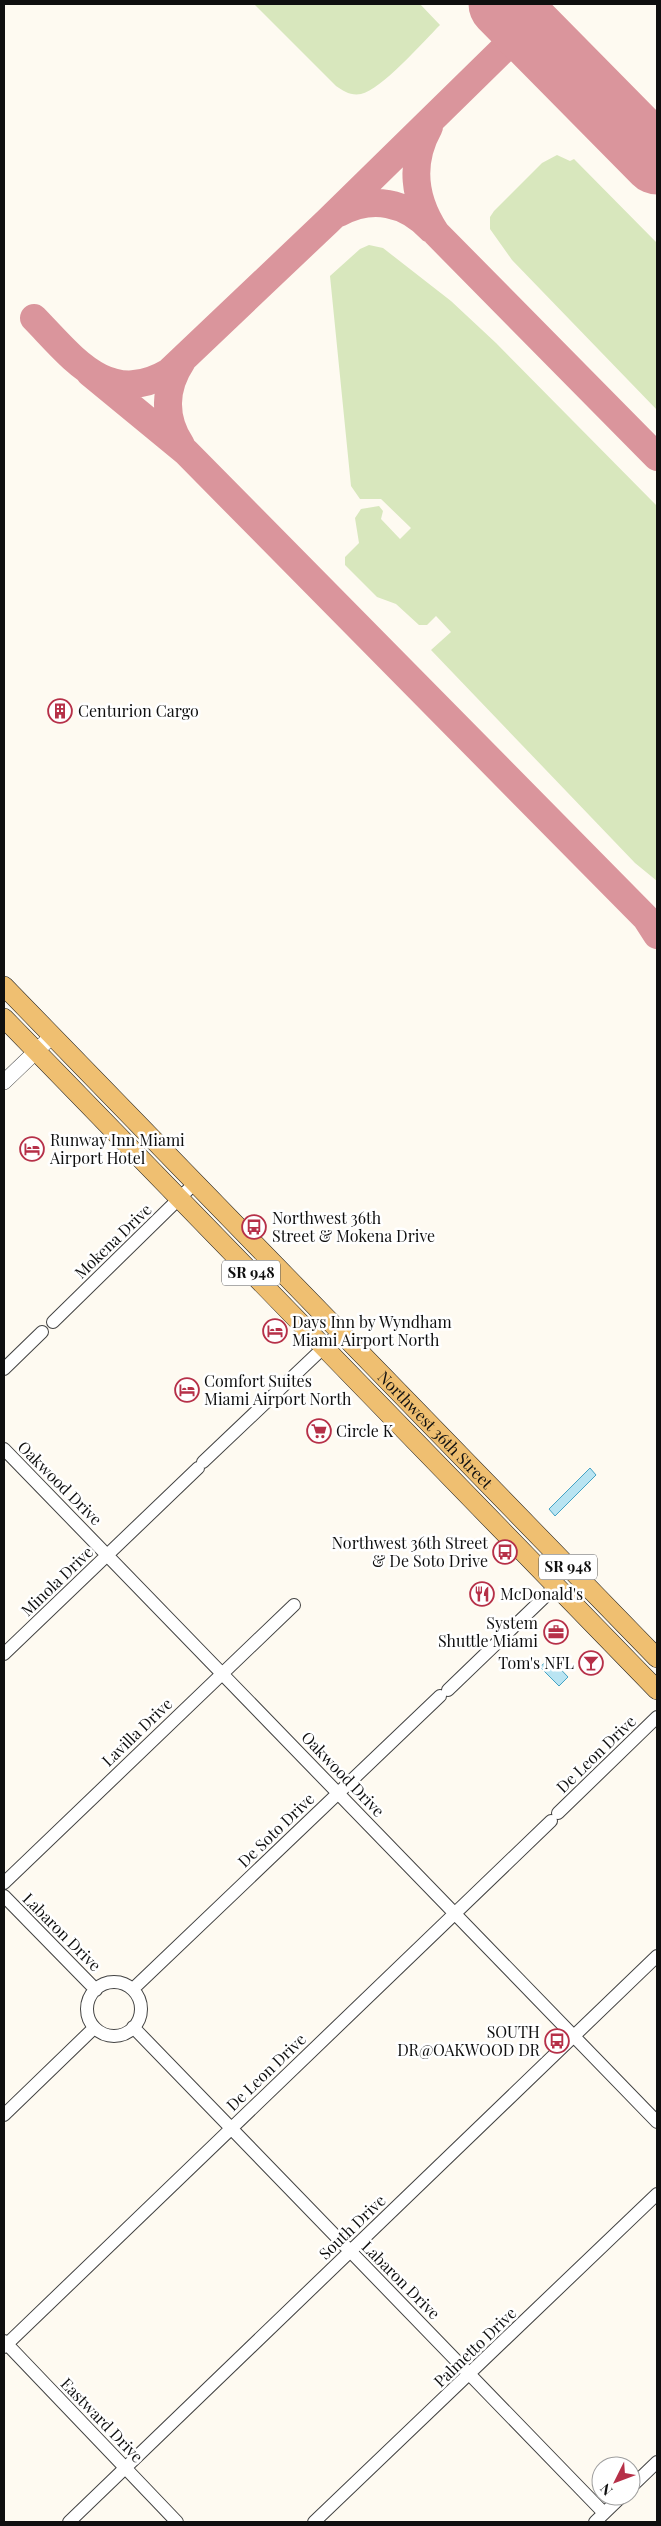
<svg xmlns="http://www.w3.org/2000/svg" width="661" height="2526" font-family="'Playfair Display',serif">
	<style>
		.green { fill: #d8e7bd }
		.water { fill: #b9e4f2; stroke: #45a3c4 }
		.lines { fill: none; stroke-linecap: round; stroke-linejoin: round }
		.taxiway { stroke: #da959c; stroke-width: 28 }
		.runway { stroke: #da959c; stroke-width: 69 }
		.minor-casing { stroke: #424242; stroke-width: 14 }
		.tertiary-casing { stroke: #424242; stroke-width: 16 }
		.primary-casing { stroke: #202020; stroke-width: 20 }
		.minor { stroke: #fff; stroke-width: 12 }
		.tertiary { stroke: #fff; stroke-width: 15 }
		.primary { stroke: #efbf71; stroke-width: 19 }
		.labels { text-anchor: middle; stroke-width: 5; stroke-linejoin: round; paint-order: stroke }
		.shield { fill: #fff; stroke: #575757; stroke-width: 1 }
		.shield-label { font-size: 15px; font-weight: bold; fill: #0f0f0f }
		.poi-label { font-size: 16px; fill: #0f0f0f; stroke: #fff; text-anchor: start }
		.street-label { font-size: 16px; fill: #0f0f0f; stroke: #fff }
	</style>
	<rect width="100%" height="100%" fill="#fefaf1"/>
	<path class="green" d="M254,4H420L440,25C424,41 381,90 361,94C351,96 343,91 336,86Z
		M557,155L570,161L574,159L657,243V410L512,260L490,229V217L494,211L542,163Z
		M369,245L383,248L451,301L496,343L657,506V881L635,863L431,650L451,632L436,616L427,625H419L396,604L377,597L345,565V557L359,543L355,518L361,509L379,506L383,511L381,519L400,539L411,528L381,499H360L351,486L330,276L360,249Z"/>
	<path class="water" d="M590,1468L596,1475L555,1516L549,1509Z
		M550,1658L568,1677L559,1686L540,1667Z"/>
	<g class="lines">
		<path class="taxiway" d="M511,12L520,4
			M429,127C409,163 414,200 436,233L657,457
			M339,213C372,195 406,202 431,229
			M34,318C73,358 108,408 169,372L328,221L526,27
			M90,373L186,452L646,918L657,935
			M181,445C163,418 164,388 182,361"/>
		<path class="runway" d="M503,4L657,160"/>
		<g class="minor-casing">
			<path id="minor" d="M53,1322L195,1183
				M4,1369L42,1332
				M4,1449L657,2122
				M203,1462L340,1332
				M4,1654L198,1468
				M448,1690L556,1586
				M558,1813L657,1717
				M4,1883L294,1605
				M4,1896L96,1990
				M87 2009a27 27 0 1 1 54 0a27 27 0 1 1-54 0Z
				M134,1988L440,1696
				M133,2027L604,2513
				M4,2115L94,2028
				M4,2341L177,2522
				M4,2347L551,1821
				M631,2487L657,2462
				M69,2522L657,1956
				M314,2522L657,2194
				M595,2522L622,2496"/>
		</g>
		<g class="tertiary-casing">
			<path id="tertiary" d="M4,1082L52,1036"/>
		</g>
		<g class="primary-casing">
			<g id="primary">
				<path id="s1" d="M4,986L657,1658"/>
				<path d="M4,1018L657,1690"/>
			</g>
		</g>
		<use href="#minor" class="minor"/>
		<use href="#tertiary" class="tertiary"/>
		<use href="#primary" class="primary"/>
	</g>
	<defs>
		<g id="building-ring" transform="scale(1.25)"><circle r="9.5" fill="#fff" stroke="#b63048" stroke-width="1.5"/><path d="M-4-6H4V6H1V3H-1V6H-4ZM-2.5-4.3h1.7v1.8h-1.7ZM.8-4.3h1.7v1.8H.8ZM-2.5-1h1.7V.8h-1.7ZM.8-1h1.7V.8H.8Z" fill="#b63048"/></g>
		<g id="hotel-ring" transform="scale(1.25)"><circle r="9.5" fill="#fff" stroke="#b63048" stroke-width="1.5"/><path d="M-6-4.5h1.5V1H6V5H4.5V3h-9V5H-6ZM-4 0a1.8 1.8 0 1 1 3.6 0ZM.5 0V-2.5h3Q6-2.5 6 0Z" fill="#b63048"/></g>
		<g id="bus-ring" transform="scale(1.25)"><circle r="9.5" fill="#fff" stroke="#b63048" stroke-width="1.5"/><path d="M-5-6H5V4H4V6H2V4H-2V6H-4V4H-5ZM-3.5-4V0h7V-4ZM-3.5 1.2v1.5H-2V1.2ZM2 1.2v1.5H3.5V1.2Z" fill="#b63048"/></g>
		<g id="supermarket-ring" transform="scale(1.25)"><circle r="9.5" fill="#fff" stroke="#b63048" stroke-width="1.5"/><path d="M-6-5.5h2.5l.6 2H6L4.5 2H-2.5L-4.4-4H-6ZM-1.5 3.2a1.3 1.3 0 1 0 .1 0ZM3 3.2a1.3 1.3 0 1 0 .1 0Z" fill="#b63048"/></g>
		<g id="restaurant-ring" transform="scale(1.25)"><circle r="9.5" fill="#fff" stroke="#b63048" stroke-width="1.5"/><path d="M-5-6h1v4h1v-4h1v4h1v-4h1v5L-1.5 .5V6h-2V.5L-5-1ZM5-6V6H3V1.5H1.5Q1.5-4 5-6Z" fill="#b63048"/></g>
		<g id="office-ring" transform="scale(1.25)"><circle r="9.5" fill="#fff" stroke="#b63048" stroke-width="1.5"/><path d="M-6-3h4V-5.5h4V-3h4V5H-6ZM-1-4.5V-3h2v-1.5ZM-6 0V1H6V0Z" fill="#b63048"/></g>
		<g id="bar-ring" transform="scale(1.25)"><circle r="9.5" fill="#fff" stroke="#b63048" stroke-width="1.5"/><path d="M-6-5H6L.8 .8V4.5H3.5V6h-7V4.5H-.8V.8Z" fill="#b63048"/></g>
	</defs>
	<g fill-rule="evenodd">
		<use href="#building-ring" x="60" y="711"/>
		<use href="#hotel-ring" x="32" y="1149"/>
		<use href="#bus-ring" x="254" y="1227"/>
		<use href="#hotel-ring" x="275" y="1331"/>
		<use href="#hotel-ring" x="187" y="1390"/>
		<use href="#supermarket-ring" x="319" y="1431"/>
		<use href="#bus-ring" x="505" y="1552"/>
		<use href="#restaurant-ring" x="482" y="1594"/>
		<use href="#office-ring" x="556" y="1632"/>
		<use href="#bar-ring" x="591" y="1663"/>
		<use href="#bus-ring" x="557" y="2041"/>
	</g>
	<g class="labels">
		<g class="shield">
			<rect x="222" y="1260.5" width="58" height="25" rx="4"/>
			<rect x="539" y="1554.5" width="58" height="25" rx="4"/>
		</g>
		<g class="shield-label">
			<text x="251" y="1278">SR 948</text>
			<text x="568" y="1572">SR 948</text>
		</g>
		<g class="poi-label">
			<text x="78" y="717">Centurion Cargo</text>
			<text x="50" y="1146">Runway Inn Miami<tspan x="50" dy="18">Airport Hotel</tspan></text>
			<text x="272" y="1224">Northwest 36th<tspan x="272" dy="18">Street &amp; Mokena Drive</tspan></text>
			<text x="292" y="1328">Days Inn by Wyndham<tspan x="292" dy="18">Miami Airport North</tspan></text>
			<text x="204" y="1387">Comfort Suites<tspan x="204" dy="18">Miami Airport North</tspan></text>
			<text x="336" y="1437">Circle K</text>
			<text x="488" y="1549" text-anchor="end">Northwest 36th Street<tspan x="488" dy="18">&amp; De Soto Drive</tspan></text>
			<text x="500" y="1600">McDonald's</text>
			<text x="538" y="1629" text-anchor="end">System<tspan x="538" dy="18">Shuttle Miami</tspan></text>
			<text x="574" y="1669" text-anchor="end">Tom's NFL</text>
			<text x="540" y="2038" text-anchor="end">SOUTH<tspan x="540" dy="18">DR@OAKWOOD DR</tspan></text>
		</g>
		<g class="street-label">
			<text transform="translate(113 1241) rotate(-44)" y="6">Mokena Drive</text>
			<text dy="6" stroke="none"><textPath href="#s1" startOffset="619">Northwest 36th Street</textPath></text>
			<text transform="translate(60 1483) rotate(45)" y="6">Oakwood Drive</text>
			<text transform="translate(57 1581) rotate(-44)" y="6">Minola Drive</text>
			<text transform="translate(137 1732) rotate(-44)" y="6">Lavilla Drive</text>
			<text transform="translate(596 1754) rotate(-44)" y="6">De Leon Drive</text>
			<text transform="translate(343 1774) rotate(46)" y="6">Oakwood Drive</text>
			<text transform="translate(276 1830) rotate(-44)" y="6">De Soto Drive</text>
			<text transform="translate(62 1932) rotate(45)" y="6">Labaron Drive</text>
			<text transform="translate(266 2072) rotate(-44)" y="6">De Leon Drive</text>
			<text transform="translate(352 2227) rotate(-44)" y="6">South Drive</text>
			<text transform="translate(401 2280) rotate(45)" y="6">Labaron Drive</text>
			<text transform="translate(475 2347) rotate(-44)" y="6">Palmetto Drive</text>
			<text transform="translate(102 2420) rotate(46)" y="6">Eastward Drive</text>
		</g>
	</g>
	<rect width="661" height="2526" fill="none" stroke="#0f0f0f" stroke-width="10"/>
	<g transform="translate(616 2481) rotate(228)"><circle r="24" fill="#ffffff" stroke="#9f9f9f"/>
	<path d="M0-4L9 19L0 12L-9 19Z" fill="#b63048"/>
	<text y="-8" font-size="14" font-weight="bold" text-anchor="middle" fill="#0f0f0f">N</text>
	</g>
</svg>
